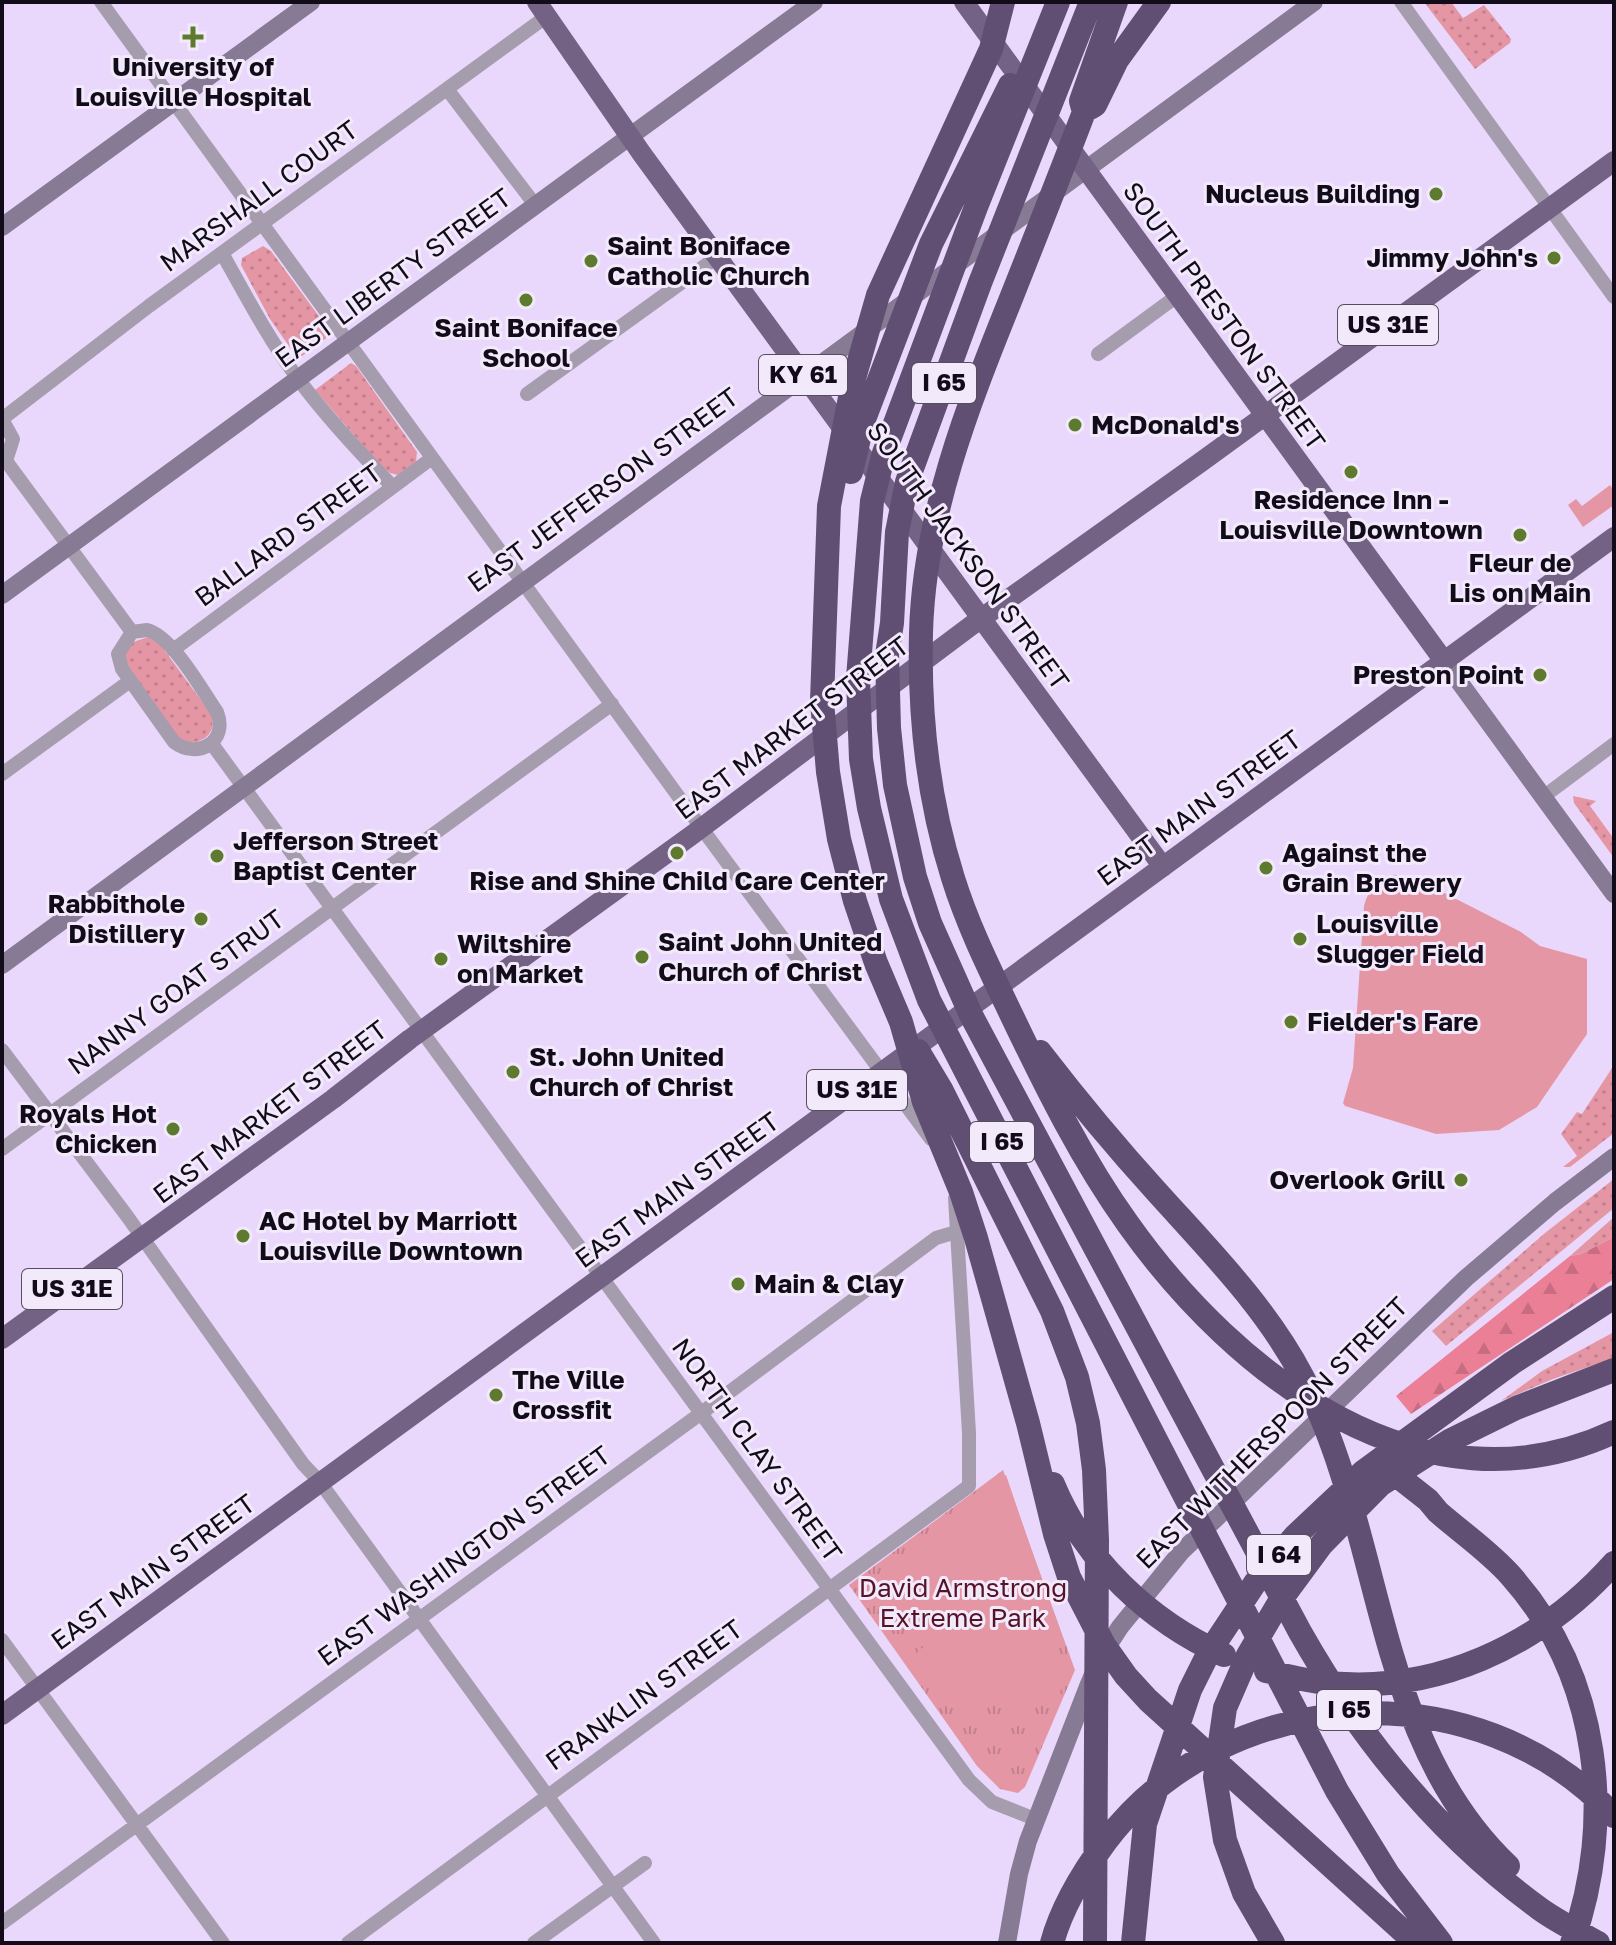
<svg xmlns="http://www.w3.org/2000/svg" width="1616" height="1945" font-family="'Golos Text',sans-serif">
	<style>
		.grass { fill: url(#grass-dots) }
		.forest { fill: url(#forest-firs) }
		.park { fill: url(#park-tufts) }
		.garden { fill: #e596a5 }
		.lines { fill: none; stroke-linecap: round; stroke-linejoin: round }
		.street { stroke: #a59cae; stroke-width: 14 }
		.secondary { stroke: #877a95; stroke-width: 18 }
		.primary { stroke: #736283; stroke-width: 20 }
		.highway { stroke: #614e73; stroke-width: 24 }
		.poi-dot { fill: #5d7a2f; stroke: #f2eafb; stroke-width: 3 }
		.labels { text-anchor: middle; stroke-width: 6; stroke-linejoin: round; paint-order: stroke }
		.shield { fill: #f2eafb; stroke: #554e5d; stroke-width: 2 }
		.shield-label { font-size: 24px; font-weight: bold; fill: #120b19 }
		.poi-label { font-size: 26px; font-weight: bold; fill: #120b19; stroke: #f2eafb; text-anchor: start }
		.street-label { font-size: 26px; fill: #120b19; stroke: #f2eafb }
		.park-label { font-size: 26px; fill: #561327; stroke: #f2eafb }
	</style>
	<defs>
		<pattern id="grass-dots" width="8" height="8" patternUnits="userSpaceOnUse" patternTransform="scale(2)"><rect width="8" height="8" fill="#e596a5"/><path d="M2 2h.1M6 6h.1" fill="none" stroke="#c3808d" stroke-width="1.8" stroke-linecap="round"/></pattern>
		<pattern id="forest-firs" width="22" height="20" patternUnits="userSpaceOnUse" patternTransform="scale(2)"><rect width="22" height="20" fill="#eb7f96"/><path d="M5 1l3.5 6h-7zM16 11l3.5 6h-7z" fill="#c86c81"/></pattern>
		<pattern id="park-tufts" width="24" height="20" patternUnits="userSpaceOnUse" patternTransform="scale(2)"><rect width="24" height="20" fill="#e596a5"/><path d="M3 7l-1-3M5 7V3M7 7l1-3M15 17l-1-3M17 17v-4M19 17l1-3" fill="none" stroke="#c3808d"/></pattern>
	</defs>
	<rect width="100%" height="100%" fill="#e9d8fb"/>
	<path class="grass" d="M1424,2H1451L1463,18L1484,5L1511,39L1510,43L1475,69Z
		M263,246L271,251L329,330L326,338L298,359L270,319L241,265L242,258Z
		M351,363L356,366L417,452L416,462L398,475L390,473L379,464L315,390Z
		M148,637L160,644L211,714C217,734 204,742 187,743L179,738L126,666L124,654L133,642Z
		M1573,796L1596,801L1590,806L1614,839V858L1574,803Z
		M1614,1065V1133L1570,1167H1563L1577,1156L1561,1134L1577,1112L1582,1114Z
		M1614,1179V1208L1446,1346L1432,1331L1545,1233Z
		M1614,1217V1237L1581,1254L1570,1256Z
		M1614,1332V1358L1553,1379L1501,1401L1542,1371Z"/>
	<path class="forest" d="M1614,1237V1279L1411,1414L1396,1396L1570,1256L1581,1254Z"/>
	<path class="park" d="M1003,1470L1075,1670L1025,1787L1018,1793L1000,1789L977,1766L849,1585Z"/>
	<path class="garden" d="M1610,485L1614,491V505L1583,527L1568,505L1576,499L1582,506Z
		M1394,875L1413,877L1521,932L1540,946L1587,959V1034L1537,1107L1499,1130L1436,1134L1345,1106L1343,1103L1353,1068L1364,906C1368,889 1378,880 1394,875Z
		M1006,1475L1059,1631L1055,1675L1063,1685L1055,1703L1042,1698L1036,1700L1032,1708L976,1703L948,1708L939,1700L910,1660L923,1647L873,1581L936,1536L932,1528Z"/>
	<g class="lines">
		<path class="street" d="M101,2L689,811L931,1139
			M1401,2L1614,297
			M447,89L536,206
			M222,253C246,296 269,340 299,380C327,418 360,453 393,487
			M1098,354L1177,296
			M527,394L717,257
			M2,419L149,306L547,16
			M2,419L13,439L6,461
			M6,461L132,632
			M147,630C172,636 202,690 217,712C229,742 197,760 174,742L122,669L118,654L132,632Z
			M173,650L432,458
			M212,744L969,1780L992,1802L1035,1819
			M2,774L130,681
			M1543,797L1614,744
			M2,1050L127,1216L303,1464L320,1482L654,1943
			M2,1149L612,704
			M2,1640L223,1943
			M2,1923L700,1414L936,1238L956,1232
			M348,1943L969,1486V1433L955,1198
			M534,1943L645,1863"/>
		<path class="secondary" d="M2,227L311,2
			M2,595L814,2
			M1444,661L1614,894
			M2,965L1314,2
			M1007,1943L1019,1874L1028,1841L1089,1684L1100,1658L1120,1627L1181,1552L1466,1278L1555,1202L1614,1157"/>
		<path class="primary" d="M537,2L642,154L1163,867
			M964,2L1444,661
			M2,1339L333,1099L410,1039L692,835L972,625L1201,462L1614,161
			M2,1715L1614,537"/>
		<path class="highway" d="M1003,2L991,49L878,295L853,382L829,506L822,701L828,772L839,839L855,901L876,963L901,1022L924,1102L961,1192L976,1238L1028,1423L1055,1534L1069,1577L1104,1645L1126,1676L1148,1700L1416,1943
			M1058,2L976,207L884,453L872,501L858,678L861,759L869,808L891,899L929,1000L1337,1791L1388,1874L1441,1943
			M1091,2L980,283L907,482L897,532L892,623L887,655L889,728L895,785L915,877L930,923L971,1015L1300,1632C1360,1738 1440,1836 1540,1909C1558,1922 1579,1932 1598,1943
			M1116,2L1081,101L1084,112C1060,175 1035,238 1010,301C967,408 924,516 921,633C919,715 928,799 953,878C968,926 990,970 1012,1016C1046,1087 1082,1160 1128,1224C1235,1375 1423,1521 1614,1432
			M1090,108L1095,105L1117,60L1159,2
			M851,472L863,422L931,244L1010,85
			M918,1051L942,1091L1052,1311L1077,1377L1088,1423L1094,1470L1097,1540L1095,1943
			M1040,1052C1077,1100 1115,1146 1156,1191C1209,1250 1265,1306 1302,1376C1385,1533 1372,1737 1508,1866
			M1386,1467L1428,1500L1438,1512C1462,1533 1490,1552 1511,1576C1600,1676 1616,1820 1572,1943
			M1053,1484C1085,1561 1149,1621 1224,1655
			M1266,1671C1284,1675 1302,1680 1320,1682C1433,1696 1540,1646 1614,1563
			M1052,1943C1062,1906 1083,1872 1106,1841C1227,1682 1478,1669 1614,1816
			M1133,1943L1145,1824L1171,1747L1190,1690L1208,1654L1255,1583L1295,1536L1363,1472L1512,1363L1614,1297
			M1273,1943L1244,1893L1225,1840L1215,1777L1225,1708L1248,1655L1280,1601L1322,1544L1380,1485L1449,1441L1516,1408L1614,1370"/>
	</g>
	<g class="poi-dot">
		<path d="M189 25h8v8h8v8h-8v8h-8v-8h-8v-8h8z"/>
		<circle cx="1436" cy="194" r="8"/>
		<circle cx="1554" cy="258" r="8"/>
		<circle cx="591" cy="261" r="8"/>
		<circle cx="526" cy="300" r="8"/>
		<circle cx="1075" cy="425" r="8"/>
		<circle cx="1351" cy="472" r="8"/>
		<circle cx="1520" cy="535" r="8"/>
		<circle cx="1540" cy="675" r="8"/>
		<circle cx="677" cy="853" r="8"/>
		<circle cx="217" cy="856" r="8"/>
		<circle cx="1266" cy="868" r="8"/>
		<circle cx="201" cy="919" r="8"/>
		<circle cx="1300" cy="939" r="8"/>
		<circle cx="642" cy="957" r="8"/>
		<circle cx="441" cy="959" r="8"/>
		<circle cx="1291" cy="1022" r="8"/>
		<circle cx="513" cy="1072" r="8"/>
		<circle cx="173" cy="1129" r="8"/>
		<circle cx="1461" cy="1180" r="8"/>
		<circle cx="243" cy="1236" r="8"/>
		<circle cx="738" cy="1284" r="8"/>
		<circle cx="496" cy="1395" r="8"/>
	</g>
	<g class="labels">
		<g class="shield">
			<rect x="1338" y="305" width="100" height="40" rx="6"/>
			<rect x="759" y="355" width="88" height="40" rx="6"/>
			<rect x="912" y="363" width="64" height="40" rx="6"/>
			<rect x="807" y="1070" width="100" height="40" rx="6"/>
			<rect x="970" y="1122" width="64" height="40" rx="6"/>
			<rect x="22" y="1269" width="100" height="40" rx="6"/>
			<rect x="1247" y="1535" width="64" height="40" rx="6"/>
			<rect x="1317" y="1690" width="64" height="40" rx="6"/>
		</g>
		<g class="shield-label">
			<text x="1388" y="333">US 31E</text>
			<text x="803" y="383">KY 61</text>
			<text x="944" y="391">I 65</text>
			<text x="857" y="1098">US 31E</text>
			<text x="1002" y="1150">I 65</text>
			<text x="72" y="1297">US 31E</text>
			<text x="1279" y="1563">I 64</text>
			<text x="1349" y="1718">I 65</text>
		</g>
		<g class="poi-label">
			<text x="193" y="76" text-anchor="middle">University of<tspan x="193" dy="30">Louisville Hospital</tspan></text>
			<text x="1420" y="203" text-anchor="end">Nucleus Building</text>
			<text x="607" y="255">Saint Boniface<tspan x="607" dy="30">Catholic Church</tspan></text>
			<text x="1538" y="267" text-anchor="end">Jimmy John's</text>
			<text x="526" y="337" text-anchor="middle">Saint Boniface<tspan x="526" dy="30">School</tspan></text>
			<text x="1091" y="434">McDonald's</text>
			<text x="1351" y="509" text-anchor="middle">Residence Inn -<tspan x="1351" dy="30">Louisville Downtown</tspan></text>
			<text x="1520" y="572" text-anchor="middle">Fleur de<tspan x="1520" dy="30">Lis on Main</tspan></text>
			<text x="1524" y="684" text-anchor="end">Preston Point</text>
			<text x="233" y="850">Jefferson Street<tspan x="233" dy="30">Baptist Center</tspan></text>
			<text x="1282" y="862">Against the<tspan x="1282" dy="30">Grain Brewery</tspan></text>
			<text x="677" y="890" text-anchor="middle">Rise and Shine Child Care Center</text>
			<text x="185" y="913" text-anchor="end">Rabbithole<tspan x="185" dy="30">Distillery</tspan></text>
			<text x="1316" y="933">Louisville<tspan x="1316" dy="30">Slugger Field</tspan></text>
			<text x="658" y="951">Saint John United<tspan x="658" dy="30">Church of Christ</tspan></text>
			<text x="457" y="953">Wiltshire<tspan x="457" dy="30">on Market</tspan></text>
			<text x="1307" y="1031">Fielder's Fare</text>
			<text x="529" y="1066">St. John United<tspan x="529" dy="30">Church of Christ</tspan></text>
			<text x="157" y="1123" text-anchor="end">Royals Hot<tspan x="157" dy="30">Chicken</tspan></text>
			<text x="1445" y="1189" text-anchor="end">Overlook Grill</text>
			<text x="259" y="1230">AC Hotel by Marriott<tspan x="259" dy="30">Louisville Downtown</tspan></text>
			<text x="754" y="1293">Main &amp; Clay</text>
			<text x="512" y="1389">The Ville<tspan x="512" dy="30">Crossfit</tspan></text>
		</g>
		<g class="street-label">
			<text transform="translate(259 196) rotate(-36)" y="9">MARSHALL COURT</text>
			<text transform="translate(393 278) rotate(-36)" y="9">EAST LIBERTY STREET</text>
			<text transform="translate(1224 316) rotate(54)" y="9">SOUTH PRESTON STREET</text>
			<text transform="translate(603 490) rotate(-36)" y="9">EAST JEFFERSON STREET</text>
			<text transform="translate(288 535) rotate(-36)" y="9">BALLARD STREET</text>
			<text transform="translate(968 556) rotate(54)" y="9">SOUTH JACKSON STREET</text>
			<text transform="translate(792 728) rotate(-37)" y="9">EAST MARKET STREET</text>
			<text transform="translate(1199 808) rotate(-36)" y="9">EAST MAIN STREET</text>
			<text transform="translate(176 992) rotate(-36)" y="9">NANNY GOAT STRUT</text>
			<text transform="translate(270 1112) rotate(-37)" y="9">EAST MARKET STREET</text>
			<text transform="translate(677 1190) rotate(-36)" y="9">EAST MAIN STREET</text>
			<text transform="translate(1272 1433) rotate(-45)" y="9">EAST WITHERSPOON STREET</text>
			<text transform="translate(757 1450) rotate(54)" y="9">NORTH CLAY STREET</text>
			<text transform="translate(464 1556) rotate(-36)" y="9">EAST WASHINGTON STREET</text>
			<text transform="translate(153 1572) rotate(-36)" y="9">EAST MAIN STREET</text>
			<text transform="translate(644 1695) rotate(-36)" y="9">FRANKLIN STREET</text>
		</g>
		<g class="park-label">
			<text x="963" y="1597">David Armstrong<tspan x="963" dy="30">Extreme Park</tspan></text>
		</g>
	</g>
	<rect width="1616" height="1945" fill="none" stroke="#120b19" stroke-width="8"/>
</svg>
